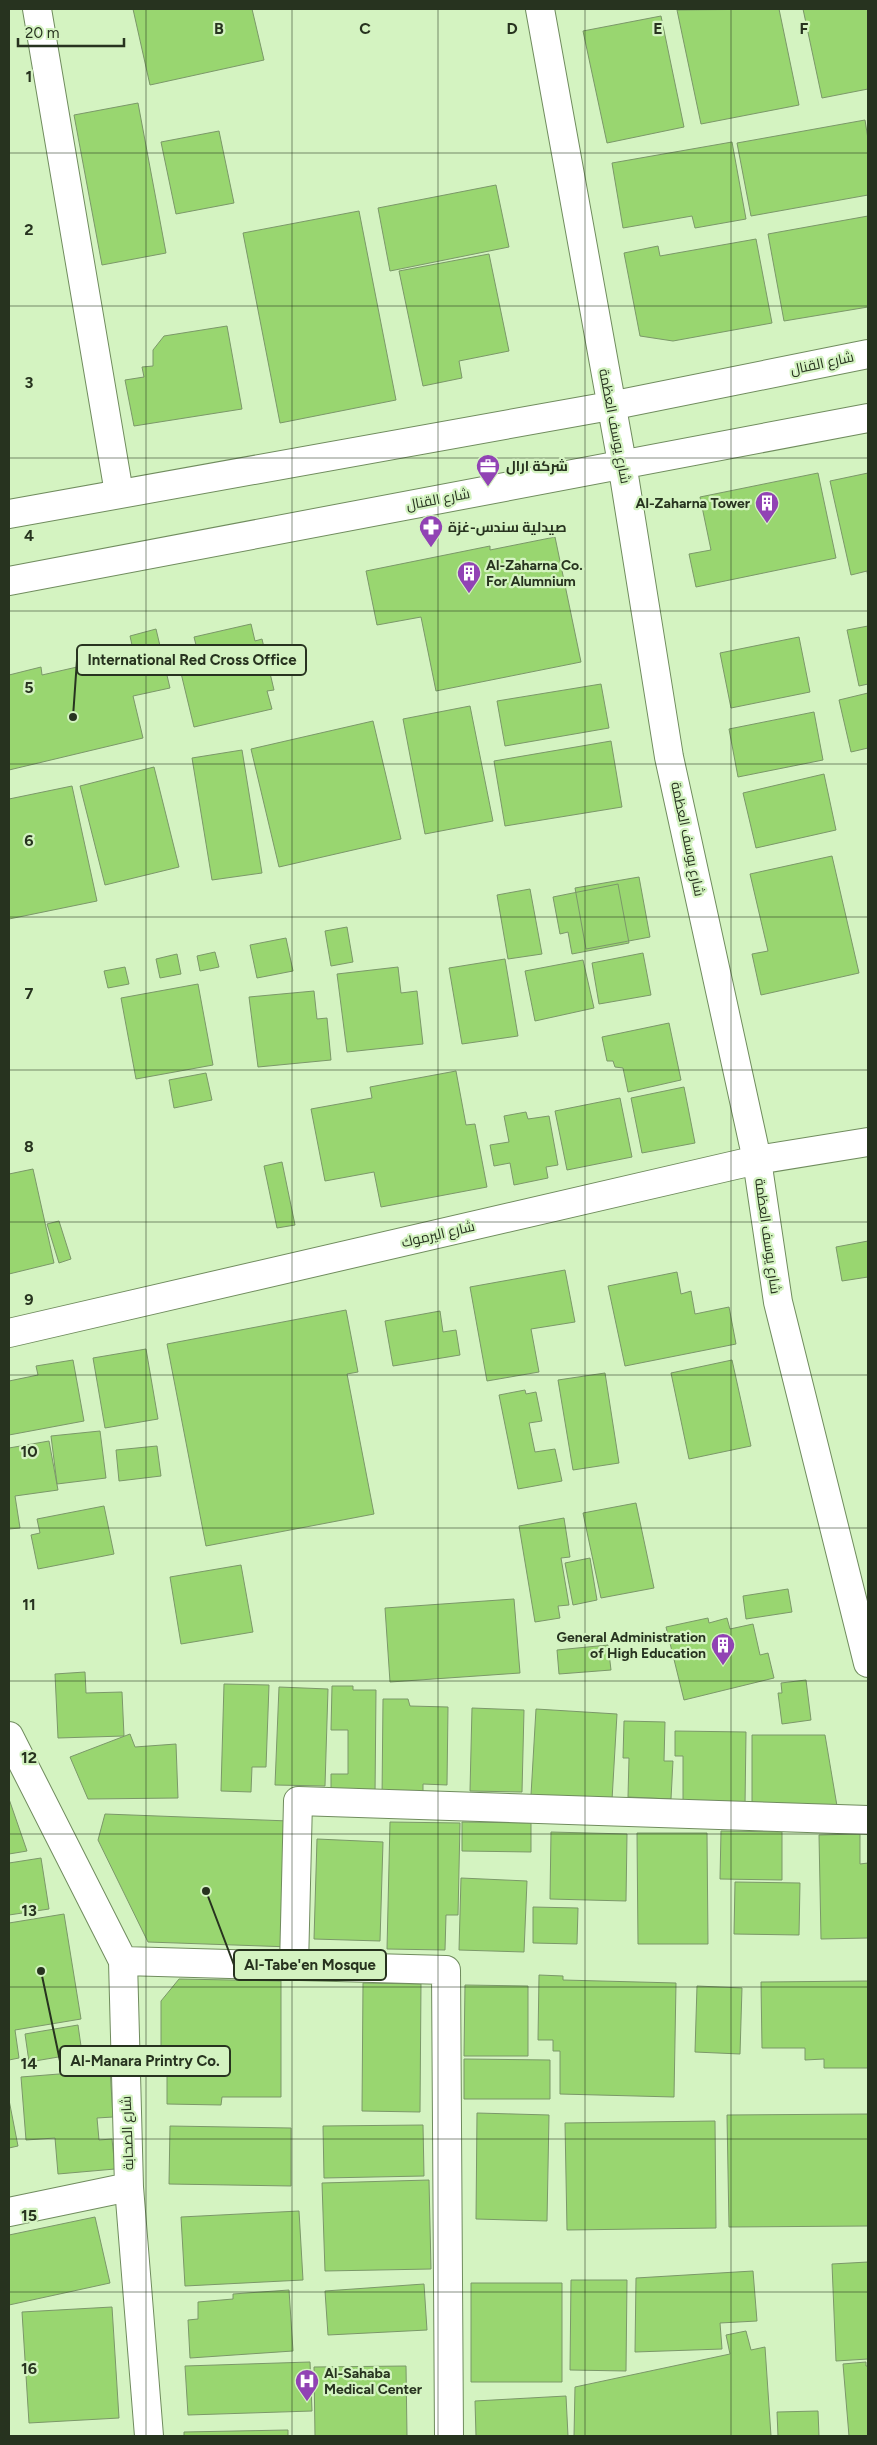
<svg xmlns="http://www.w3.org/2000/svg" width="877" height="2445" font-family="Figtree,Cairo,sans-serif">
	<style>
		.building { fill: #99d670; stroke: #7b9869 }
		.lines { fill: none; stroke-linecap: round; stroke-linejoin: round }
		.street-casing { stroke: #708c5e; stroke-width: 30 }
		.secondary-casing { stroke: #708c5e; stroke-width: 30 }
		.street { stroke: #fff; stroke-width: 28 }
		.secondary { stroke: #fff; stroke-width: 28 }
		.grid { fill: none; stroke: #27331f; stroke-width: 1; stroke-opacity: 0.55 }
		.labels { text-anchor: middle; stroke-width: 4.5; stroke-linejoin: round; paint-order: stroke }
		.street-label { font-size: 14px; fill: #27331f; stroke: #d4f3c1 }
		.poi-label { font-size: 14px; font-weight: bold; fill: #27331f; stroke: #d4f3c1; text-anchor: start }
		.grid-label { font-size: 16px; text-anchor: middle; font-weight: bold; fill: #27331f; stroke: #d4f3c1; stroke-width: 4.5; stroke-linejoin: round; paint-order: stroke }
		.leader { fill: none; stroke: #27331f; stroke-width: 2 }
		.callout-dot { fill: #27331f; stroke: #d4f3c1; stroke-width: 2 }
		.callout { fill: #d4f3c1; stroke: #27331f; stroke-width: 2 }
		.callout-label { font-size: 15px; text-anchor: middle; font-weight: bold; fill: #27331f }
	</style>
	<rect width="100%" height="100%" fill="#d4f3c1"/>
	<path class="building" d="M133,9H252L264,60L150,85Z
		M779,9L799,105L701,124L677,10Z
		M803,9H868V89L822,98Z
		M661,16L684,127L607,143L583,31Z
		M138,103L166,253L102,265L74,115Z
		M865,120L868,139V195L751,216L737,143Z
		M219,131L234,203L176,214L161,142Z
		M732,142L746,219L695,228L692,216L623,228L612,163Z
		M496,185L509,247L390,271L378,208Z
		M359,211L396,400L280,423L243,233Z
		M868,216V307L784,321L768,234Z
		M756,239L772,323L673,341L640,336L624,253L658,246L660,256Z
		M489,254L509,351L459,361L462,378L423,386L399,271Z
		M227,326L242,409L134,426L125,380L144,377L142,367L153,366V350L164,336Z
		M818,473L836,558L696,587L689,554L711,550L700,497Z
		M868,473V579L867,571L851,575L830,481Z
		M555,537L581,662L436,691L421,617L377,625L366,571L490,546V550Z
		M251,624L255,641L262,639L274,690L267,691L272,709L194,727L180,669L201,665L194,637Z
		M868,626V684L859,686L847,630Z
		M156,629L170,688L133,696L143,738L9,770V675L41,667L42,675L134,654L130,636Z
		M799,637L810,692L731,708L720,653Z
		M601,684L609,728L505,746L497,701Z
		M868,693V748L851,752L839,700Z
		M470,706L493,821L425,834L403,719Z
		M814,712L823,760L738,777L729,729Z
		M373,721L401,839L279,867L251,749Z
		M611,741L622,807L505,826L494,761Z
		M242,750L262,873L212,880L192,758Z
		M154,767L179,867L105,885L80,786Z
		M824,774L836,830L756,848L743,793Z
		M72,786L97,901L9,919V799Z
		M832,856L859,973L761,995L752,954L768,951L750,874Z
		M639,877L650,937L586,949L575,888Z
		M618,884L629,943L572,954L568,932L560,934L553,897Z
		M530,889L542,954L508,959L497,895Z
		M347,927L353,962L331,966L325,931Z
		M286,938L293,971L257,978L250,945Z
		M215,952L219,967L200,971L197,956Z
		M643,953L651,995L599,1004L592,963Z
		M177,954L181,974L160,978L156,959Z
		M505,959L518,1036L462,1044L449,968Z
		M583,960L594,1008L535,1021L525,971Z
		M125,967L129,984L108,988L104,971Z
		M398,967L401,993L417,991L423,1044L347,1052L337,974Z
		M198,984L213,1065L136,1079L121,998Z
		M314,991L317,1019L327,1018L331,1060L258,1067L249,997Z
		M669,1023L681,1080L628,1092L623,1068L615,1067L613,1061H607L602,1037Z
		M456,1071L466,1125L475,1124L487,1187L381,1207L374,1172L325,1181L311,1109L372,1098L370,1087Z
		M206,1073L212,1100L174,1108L169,1080Z
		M684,1087L695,1143L642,1153L631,1098Z
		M620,1098L632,1157L567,1170L555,1111Z
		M526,1112L528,1119L549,1116L558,1165L546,1167L548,1178L514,1185L510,1163L494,1166L490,1145L509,1142L504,1116Z
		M282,1162L295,1225L277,1228L264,1166Z
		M33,1169L54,1263L9,1274V1174Z
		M59,1221L71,1259L59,1263L47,1224Z
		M868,1241V1277L842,1281L836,1247Z
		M565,1270L575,1322L531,1329L539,1372L487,1381L470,1287Z
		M677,1272L681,1294L691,1291L695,1314L729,1307L736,1344L625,1366L608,1286Z
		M346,1310L358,1372L347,1374L374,1514L206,1546L167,1344Z
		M440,1311L443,1332L456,1330L460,1355L393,1366L385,1321Z
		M146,1349L158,1419L105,1428L93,1358Z
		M73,1360L84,1421L9,1435V1381L38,1375L36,1366Z
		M732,1360L751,1446L689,1459L671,1373Z
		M605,1373L619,1463L573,1470L558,1380Z
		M525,1390L526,1394L536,1392L542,1421L529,1423L535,1452L555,1449L562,1481L518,1489L499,1395Z
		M100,1431L106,1478L57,1484L51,1436Z
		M49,1441L58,1490L15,1496L20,1528L9,1529V1448Z
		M157,1446L161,1476L119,1481L116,1450Z
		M636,1503L654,1588L601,1598L583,1513Z
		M104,1506L114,1554L38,1569L31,1535L40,1533L37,1519Z
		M564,1518L570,1557L561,1558L569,1605L558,1606L560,1618L535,1622L519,1526Z
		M590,1558L597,1600L573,1605L565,1563Z
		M241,1565L253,1632L181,1644L170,1577Z
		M788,1589L792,1612L746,1619L743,1596Z
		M514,1599L520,1673L390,1682L385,1608Z
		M708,1618L709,1623L727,1618L730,1629L753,1624L760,1655L768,1653L774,1678L684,1700L666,1627Z
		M608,1645L611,1670L559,1674L557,1650Z
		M85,1672L86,1693L122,1692L124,1736L58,1738L55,1674Z
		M806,1680L811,1720L782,1724L778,1693H782L781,1683Z
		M224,1684L269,1685L266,1767H252L251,1792L221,1791Z
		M332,1686H353V1690H376L375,1797H331V1774H348V1730H331Z
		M279,1687L328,1689L325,1786L275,1785Z
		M383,1699H408L410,1706L448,1707L447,1785L423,1784V1800L382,1799Z
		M472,1708L524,1710L522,1792L470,1791Z
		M536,1709L617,1714L612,1800L531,1795Z
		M624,1721L665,1722L664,1761H673L671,1799L628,1797L629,1758H623Z
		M675,1731L746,1732L745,1806H683V1756H675Z
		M130,1734L135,1747L176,1744L178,1798L88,1799L70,1757Z
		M752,1735H825L837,1806L752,1805Z
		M9,1799L27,1851L9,1854Z
		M105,1814L289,1821L291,1947L148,1942L98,1840Z
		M390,1822L460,1823L458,1915H446L445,1950L387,1949Z
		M462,1822L531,1823V1852L462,1851Z
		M721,1831L782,1832V1880L720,1879Z
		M551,1832L627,1834L626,1901L550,1899Z
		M637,1833H707L708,1944H638Z
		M860,1834V1864L868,1863V1938L821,1939L819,1835Z
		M317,1839L383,1842L380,1941L314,1939Z
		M41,1858L49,1909L9,1915V1863Z
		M461,1878L527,1881L524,1952L459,1950Z
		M735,1882L800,1883L799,1935L734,1934Z
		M533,1907L578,1908L577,1944L533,1943Z
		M64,1914L81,2019L15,2030L19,2058L9,2060V1923Z
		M539,1975L563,1976V1980L676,1983L674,2097L560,2094V2051H553V2040H538Z
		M179,1979L281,1981V2097H222L221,2105L167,2104V2076H161V2001Z
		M868,1981V2068H824V2059L805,2060V2048H762L761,1982Z
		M363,1983L421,1984L420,2112L362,2111Z
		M465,1985L528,1986V2056H464Z
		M697,1986L742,1988L740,2054L695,2052Z
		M78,2025L82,2053L29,2062L25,2034Z
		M464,2059L550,2060V2099H464Z
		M110,2070L113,2117L97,2118L99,2140L112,2139L115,2169L58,2174L55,2138L26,2140L21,2077Z
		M9,2100L18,2146L9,2148Z
		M477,2113L549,2115L547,2221L476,2219Z
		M868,2114V2226L729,2227L727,2115Z
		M715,2121L716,2228L567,2230L565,2123Z
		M423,2125L424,2176L324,2178L323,2126Z
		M170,2126L291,2128V2186L169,2184Z
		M429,2180L431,2269L325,2271L322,2183Z
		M299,2211L303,2280L185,2286L181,2217Z
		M95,2217L110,2283L9,2305V2235Z
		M868,2262V2359L836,2361L832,2264Z
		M753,2271L757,2321L720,2323L722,2349L635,2352L636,2278Z
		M571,2280H627L626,2371L570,2370Z
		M471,2283H562V2382H471Z
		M424,2284L427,2330L328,2335L325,2291Z
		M289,2290L293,2351L190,2358L188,2320L198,2319V2302L233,2299V2294Z
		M112,2307L119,2418L29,2423L22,2312Z
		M746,2331L751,2350L765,2347L771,2436H574L575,2387L730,2354L726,2335Z
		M310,2362L312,2411L188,2415L185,2366Z
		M866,2362V2366H868V2436H849L843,2364Z
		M406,2366L407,2436H315L314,2367Z
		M566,2396L568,2436H476L475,2401Z
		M818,2411L819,2436H778L777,2412Z
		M288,2430V2436H184V2432Z"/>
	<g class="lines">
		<g class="street-casing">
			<path id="street" d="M37,9L119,493
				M9,1736L123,1961L129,2187L149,2436
				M123,1961L446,1970L449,2436
				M294,1966L298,1801L868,1820
				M9,2212L129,2187"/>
		</g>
		<g class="secondary-casing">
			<path id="secondary" d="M540,9L622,463L669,757L757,1160L778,1302L868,1663
				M9,514L610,406L868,354
				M9,581L868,418
				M9,1333L757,1160L868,1142"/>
		</g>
		<use href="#street" class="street"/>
		<use href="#secondary" class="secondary"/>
	</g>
	<path class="grid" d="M146,9V2436M292,9V2436M438,9V2436M585,9V2436M731,9V2436M9,153H868M9,306H868M9,458H868M9,611H868M9,764H868M9,917H868M9,1070H868M9,1222H868M9,1375H868M9,1528H868M9,1681H868M9,1834H868M9,1987H868M9,2139H868M9,2292H868"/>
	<defs>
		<g id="office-pin" transform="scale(1.25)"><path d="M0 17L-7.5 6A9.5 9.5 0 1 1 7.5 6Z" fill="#9143b4" stroke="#d4f3c1"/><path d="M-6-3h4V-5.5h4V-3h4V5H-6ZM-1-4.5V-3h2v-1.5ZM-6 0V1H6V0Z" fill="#fff"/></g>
		<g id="building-pin" transform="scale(1.25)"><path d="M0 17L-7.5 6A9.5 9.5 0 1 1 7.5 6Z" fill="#9143b4" stroke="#d4f3c1"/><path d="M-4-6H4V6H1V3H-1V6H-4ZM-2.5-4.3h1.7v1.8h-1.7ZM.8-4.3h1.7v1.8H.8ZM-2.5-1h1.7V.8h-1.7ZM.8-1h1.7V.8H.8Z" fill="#fff"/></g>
		<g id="pharmacy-pin" transform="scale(1.25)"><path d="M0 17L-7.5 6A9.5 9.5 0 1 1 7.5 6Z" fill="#9143b4" stroke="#d4f3c1"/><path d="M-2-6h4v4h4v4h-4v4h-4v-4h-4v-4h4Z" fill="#fff"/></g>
		<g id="hospital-pin" transform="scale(1.25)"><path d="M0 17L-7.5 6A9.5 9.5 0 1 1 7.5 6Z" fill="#9143b4" stroke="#d4f3c1"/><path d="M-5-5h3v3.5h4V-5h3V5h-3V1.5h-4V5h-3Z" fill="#fff"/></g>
	</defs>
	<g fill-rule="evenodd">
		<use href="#office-pin" x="488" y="466"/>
		<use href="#building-pin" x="767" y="503"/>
		<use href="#pharmacy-pin" x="431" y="527"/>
		<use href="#building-pin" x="469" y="573"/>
		<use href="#building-pin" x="723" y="1645"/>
		<use href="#hospital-pin" x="307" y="2381"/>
	</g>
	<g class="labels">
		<g class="street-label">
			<text transform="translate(822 363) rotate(-12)" y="5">شارع القنال</text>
			<text transform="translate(615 426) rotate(79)" y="5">شارع يوسف العظمة</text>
			<text transform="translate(438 499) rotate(-11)" y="5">شارع القنال</text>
			<text transform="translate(688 839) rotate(78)" y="5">شارع يوسف العظمة</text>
			<text transform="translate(438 1234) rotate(-13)" y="5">شارع اليرموك</text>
			<text transform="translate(768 1236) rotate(82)" y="5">شارع يوسف العظمة</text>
			<text transform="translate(127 2133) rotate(-92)" y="5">شارع الصحابة</text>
		</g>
		<g class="poi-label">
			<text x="506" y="471">شركة ارال</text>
			<text x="750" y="508" text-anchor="end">Al-Zaharna Tower</text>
			<text x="448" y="532">صيدلية سندس-غزة</text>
			<text x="486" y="570">Al-Zaharna Co.<tspan x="486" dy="16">For Alumnium</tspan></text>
			<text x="706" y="1642" text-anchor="end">General Administration<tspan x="706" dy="16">of High Education</tspan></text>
			<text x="324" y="2378">Al-Sahaba<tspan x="324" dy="16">Medical Center</tspan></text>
		</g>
	</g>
	<g class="grid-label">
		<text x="219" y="34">B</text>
		<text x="365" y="34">C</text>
		<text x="512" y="34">D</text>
		<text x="658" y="34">E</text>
		<text x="804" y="34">F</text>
		<text x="29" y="82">1</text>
		<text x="29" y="235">2</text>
		<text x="29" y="388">3</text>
		<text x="29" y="541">4</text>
		<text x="29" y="693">5</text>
		<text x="29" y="846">6</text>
		<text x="29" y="999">7</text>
		<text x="29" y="1152">8</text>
		<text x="29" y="1305">9</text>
		<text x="29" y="1457">10</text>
		<text x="29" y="1610">11</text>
		<text x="29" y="1763">12</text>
		<text x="29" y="1916">13</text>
		<text x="29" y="2069">14</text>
		<text x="29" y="2221">15</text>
		<text x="29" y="2374">16</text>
	</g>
	<path class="leader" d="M73 717L77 660M206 1891L234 1965M41 1971L60 2061"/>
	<g class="callout-dot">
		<circle cx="73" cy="717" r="5"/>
		<circle cx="206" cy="1891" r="5"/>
		<circle cx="41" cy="1971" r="5"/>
	</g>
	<g class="callout">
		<rect x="77" y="645" width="229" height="30" rx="5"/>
		<rect x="234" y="1950" width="152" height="30" rx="5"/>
		<rect x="60" y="2046" width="170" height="30" rx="5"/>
	</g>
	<g class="callout-label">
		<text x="192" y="665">International Red Cross Office</text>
		<text x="310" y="1970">Al-Tabe'en Mosque</text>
		<text x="145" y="2066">Al-Manara Printry Co.</text>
	</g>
	<rect width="877" height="2445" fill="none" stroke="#27331f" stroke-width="20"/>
	<path d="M18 38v8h106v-8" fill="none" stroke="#27331f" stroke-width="2.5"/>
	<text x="25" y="38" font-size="15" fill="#27331f" stroke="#d4f3c1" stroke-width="4" paint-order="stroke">20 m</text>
</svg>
